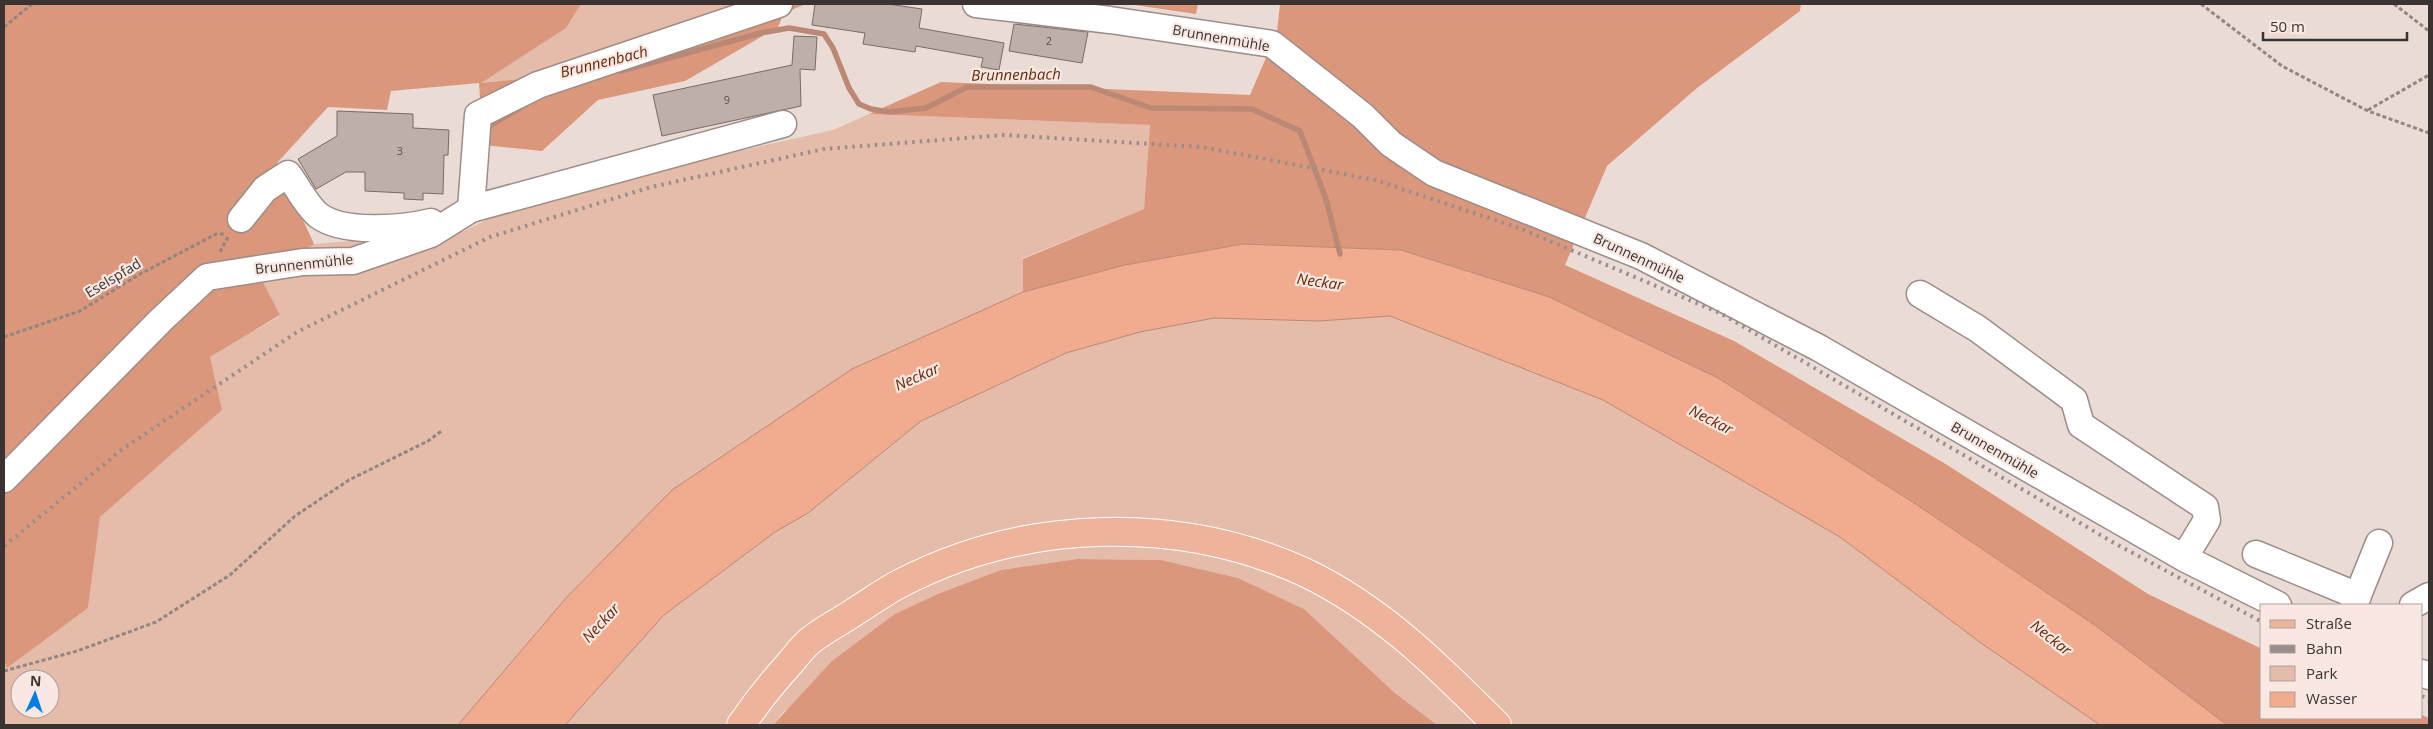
<svg xmlns="http://www.w3.org/2000/svg" width="2433" height="729" font-family="'Open Sans',sans-serif">
	<style>
		.green { fill: #e5bbaa; fill-rule: evenodd }
		.forest { fill: #db977c }
		.water { fill: #f1ac90; stroke: #ba8874 }
		.lines { fill: none; stroke-linecap: round; stroke-linejoin: round }
		.stream { stroke: #ba8874; stroke-width: 5.5 }
		.building { fill: #beafa9; stroke: #786b65 }
		.minor-casing { stroke: #9c8d88; stroke-width: 29 }
		.major-casing { stroke: #fff; stroke-width: 30 }
		.path { stroke: #918682; stroke-width: 3; stroke-dasharray: 4 2.5; stroke-linecap: butt }
		.minor { stroke: #fff; stroke-width: 26 }
		.major { stroke: #eeb39b; stroke-width: 28 }
		.rail { stroke: #9a8e8a; stroke-width: 4; stroke-dasharray: 2.5 5; stroke-linecap: butt }
		.labels { text-anchor: middle; stroke-width: 4.5; stroke-linejoin: round; paint-order: stroke }
		.number-label { font-size: 11px; fill: #5b524f }
		.street-label { font-size: 14px; fill: #3a3331; stroke: #f9e8e2 }
		.water-label { font-size: 15px; font-style: italic; fill: #65280b; stroke: #f9e8e2 }
	</style>
	<rect width="100%" height="100%" fill="#ebdbd5"/>
	<path class="green" d="M581,4H792L784,13L538,77L480,83L566,28Z
		M869,114L1150,125L1144,209L1023,258V292L852,369L672,490L566,598L458,725H4V659L8,667L88,608L100,517L222,410L209,357L280,316L262,280L314,244L462,232L533,197L833,130ZM20,679H50V709H20Z
		M1390,316L1603,400L1840,537L1981,643L2100,725H1437L1395,693L1304,609L1238,578L1161,560L1077,559L1001,570L783,712L773,725H565L664,615L775,532L808,513L921,421L1066,353L1140,332L1214,318L1319,321Z"/>
	<path class="forest" d="M4,4H581L566,28L481,83L538,77L784,13L792,4H806L784,13L778,27L685,81L598,100L542,151L483,145L479,83L391,91L387,110L328,107L277,163L314,244L262,280L280,315L210,357L222,410L100,517L88,608L7,668L4,659Z
		M1128,4H1198L1196,14Z
		M1280,4H1801L1800,11L1697,88L1607,166L1565,265L1734,341L1944,463L2148,594L2262,649V718H2422V715L2429,718V725H2227L2096,626L1917,505L1718,378L1549,297L1401,250L1243,244L1125,265L1023,292V259L1144,209L1150,125L869,114L941,82L1250,95L1277,32Z
		M1077,559L1161,560L1238,578L1304,609L1395,693L1437,725H773L832,661L895,614L938,594L1001,570Z"/>
	<path class="water" d="M1243,244L1401,250L1549,297L1718,378L1917,505L2096,626L2227,725H2100L1981,643L1840,537L1603,400L1390,316L1319,321L1214,318L1140,332L1066,353L921,421L808,513L775,532L664,615L565,725H458L566,598L672,490L852,369L1023,292L1125,265Z"/>
	<g class="lines">
		<path class="stream" d="M621,71L761,33L789,28L824,34L833,48L849,88L859,104L871,109L889,112L926,108L967,87H1091L1151,108L1252,109L1300,131L1326,199L1340,254
			M484,129L520,108"/>
	</g>
	<path class="building" d="M815,4H888L922,9L919,28L1004,43L999,70L981,67L983,58L916,46L915,52L863,44L865,33L812,25Z
		M1014,24L1088,32L1082,63L1009,51Z
		M794,36L817,37L815,70L800,69L801,106L662,136L653,95L792,65Z
		M337,111L413,114V128L449,130L448,155H444L443,194L423,193V200L404,199V193L365,191V172H346L316,189L298,159L337,136Z"/>
	<g class="lines">
		<g class="minor-casing">
			<path id="minor" d="M976,4L1110,20L1272,44L1363,116L1391,144L1434,173L1641,256L1819,348L2184,558L2278,605
				M471,209L478,115L538,85L779,4
				M241,219L265,189L288,174C297,186 306,205 318,215C342,234 402,229 431,222
				M1920,294L1978,329L2074,400L2081,425L2205,507L2207,520L2184,558
				M4,479L161,320L207,277L303,262L353,261L431,234L471,209L783,124
				M2256,554L2358,596
				M2354,605L2379,543
				M2413,605L2429,596
				M2422,673L2429,676"/>
		</g>
		<g class="major-casing">
			<path id="major" d="M741,725C756,703 772,683 790,663C797,655 803,646 811,640C825,629 841,621 856,611C872,601 888,589 905,581C1027,519 1179,515 1304,572C1380,608 1438,666 1497,725"/>
		</g>
		<path class="path" d="M2201,4L2282,66L2368,111L2429,133
			M2394,4L2429,31
			M4,27L32,4
			M2368,110L2429,75
			M220,252L229,235
			M4,337L80,311L140,274L201,242L216,234H226
			M4,671L77,651L156,622L230,575L295,516L349,480L428,441L443,430"/>
		<use href="#minor" class="minor"/>
		<use href="#major" class="major"/>
		<path class="rail" d="M4,546L124,448L297,332L490,237L651,187L824,149L1004,135L1202,147L1375,180L1519,228L1720,313L2116,544L2262,622
			M2422,696L2429,700"/>
	</g>
	<g class="labels">
		<g class="number-label">
			<text x="1049" y="45">2</text>
			<text x="727" y="104">9</text>
			<text x="400" y="155">3</text>
		</g>
		<g class="street-label">
			<text transform="translate(1221 38) rotate(10)" y="5">Brunnenmühle</text>
			<text transform="translate(1639 258) rotate(25)" y="5">Brunnenmühle</text>
			<text transform="translate(304 264) rotate(-6)" y="5">Brunnenmühle</text>
			<text transform="translate(113 278) rotate(-31)" y="5">Eselspfad</text>
			<text transform="translate(1995 450) rotate(30)" y="5">Brunnenmühle</text>
		</g>
		<g class="water-label">
			<text transform="translate(604 62) rotate(-14)" y="5">Brunnenbach</text>
			<text transform="translate(1016 75) rotate(-1)" y="5">Brunnenbach</text>
			<text transform="translate(1320 282) rotate(8)" y="5">Neckar</text>
			<text transform="translate(917 377) rotate(-24)" y="5">Neckar</text>
			<text transform="translate(1711 420) rotate(27)" y="5">Neckar</text>
			<text transform="translate(601 623) rotate(-47)" y="5">Neckar</text>
			<text transform="translate(2051 638) rotate(38)" y="5">Neckar</text>
		</g>
	</g>
	<rect width="2433" height="729" fill="none" stroke="#3a3331" stroke-width="10"/>
	<rect x="2260" y="604" width="162" height="115" fill="#f9e8e2" stroke="#ada09b"/>
	<rect x="2270" y="620" width="25" height="8" fill="#eeb39b" stroke="#ada09b"/>
	<text x="2306" y="629" font-size="15" fill="#3a3331">Straße</text>
	<rect x="2270" y="645" width="25" height="8" fill="#9a8e8a" stroke="#ada09b"/>
	<text x="2306" y="654" font-size="15" fill="#3a3331">Bahn</text>
	<rect x="2270" y="666" width="25" height="15" fill="#e5bbaa" stroke="#ada09b"/>
	<text x="2306" y="679" font-size="15" fill="#3a3331">Park</text>
	<rect x="2270" y="692" width="25" height="15" fill="#f1ac90" stroke="#ada09b"/>
	<text x="2306" y="704" font-size="15" fill="#3a3331">Wasser</text>
	<g transform="translate(35 694) rotate(3)"><circle r="24" fill="#f9e8e2" stroke="#ada09b"/>
	<path d="M0-4L9 19L0 12L-9 19Z" fill="#007de3"/>
	<text y="-8" font-size="14" font-weight="bold" text-anchor="middle" fill="#3a3331">N</text>
	</g>
	<path d="M2263 32v8h144v-8" fill="none" stroke="#3a3331" stroke-width="2.5"/>
	<text x="2270" y="32" font-size="15" fill="#3a3331" stroke="#f9e8e2" stroke-width="4" paint-order="stroke">50 m</text>
</svg>
